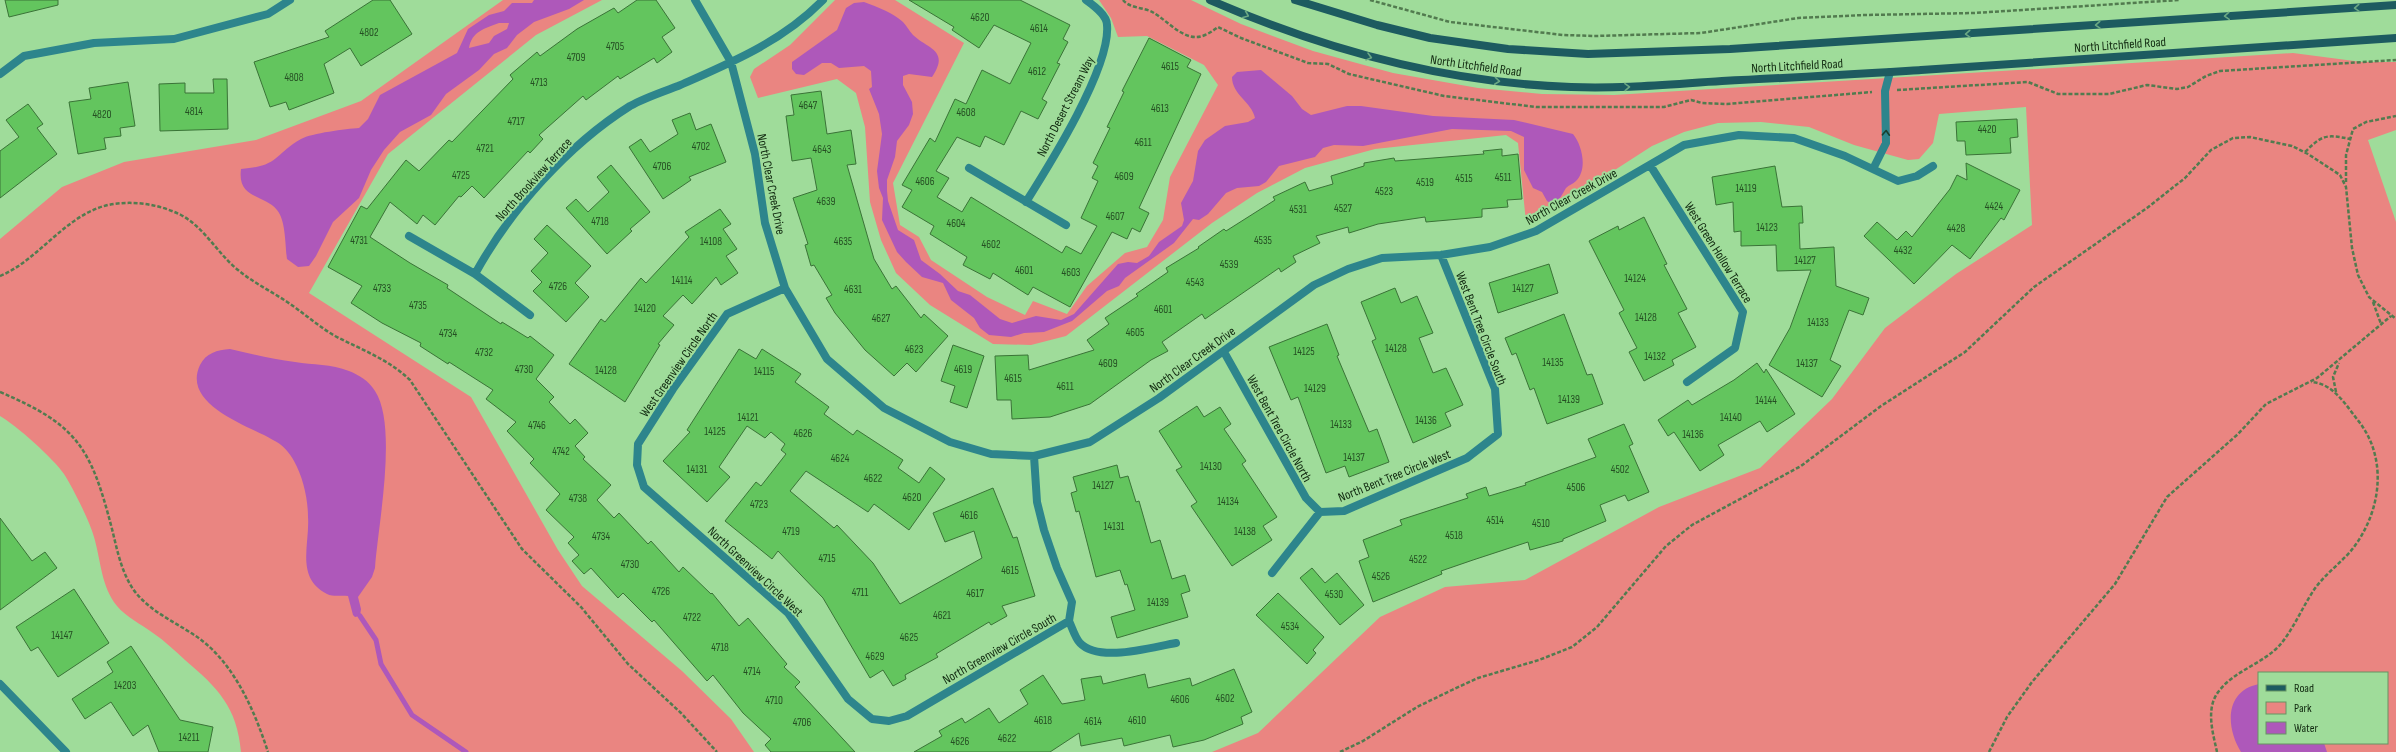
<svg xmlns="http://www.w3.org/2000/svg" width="2396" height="752" font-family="'Sofia Sans Condensed',sans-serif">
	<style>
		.green { fill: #ea8581; fill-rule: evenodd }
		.water { fill: #ae58ba; fill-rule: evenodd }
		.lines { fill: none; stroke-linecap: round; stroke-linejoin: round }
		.stream { stroke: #ae58ba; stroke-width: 5 }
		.building { fill: #63c55e; stroke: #3a7337 }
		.path { stroke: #527b4f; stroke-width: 2.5; stroke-dasharray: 4 2; stroke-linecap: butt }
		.minor { stroke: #2d858c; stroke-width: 8 }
		.secondary { stroke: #1d5b60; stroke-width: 8 }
		.oneway { stroke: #6ba883 }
		.oneway2 { stroke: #173f2e }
		.labels { text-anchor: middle; stroke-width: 4; stroke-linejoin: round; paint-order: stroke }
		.number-label { font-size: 11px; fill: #254f23 }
		.street-label { font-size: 13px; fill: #10280f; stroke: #9fdc9a }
	</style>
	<rect width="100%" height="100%" fill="#9fdc9a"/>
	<path class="green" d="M503,0H602L536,35L388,154L309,293L471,397L558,550L582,586L682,671L731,719L754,752H241C237,707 218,688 185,660C175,651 165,641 153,633C141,624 126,617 117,606C101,586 101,561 94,537C90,522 73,488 64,474C54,459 16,425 0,416V239L62,187L124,162L256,140L361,101Z
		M835,0H895L964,43L893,183L900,225L919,237L931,260L987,297L1025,315L1033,301L1067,314L1087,286L1125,253L1147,247L1163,220L1170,177L1218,85L1204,65L1147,36L1118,37L1111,18L1099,0H1191L1241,24L1313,51L1393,73L1478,88L1542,94L1614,95L2293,53L2362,62H2396V130L2368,140L2396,222V752H1212L1258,733L1380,617L1445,587L1525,580L1659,507L1760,468L1832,399L1885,328L1956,274L2032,225L2026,107L1939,114L1933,143L1919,159L1908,160L1854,145L1809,127L1761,122L1718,123L1684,132L1652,146L1559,206L1526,222L1518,143L1506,135L1375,149L1305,168L1257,193L1212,223L1066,336L1031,345L993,344L930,305L896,273L881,240L870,202L865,127L856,93L837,79L758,98L750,77L754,69L790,45ZM2259,673H2387V743H2259Z"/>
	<path class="water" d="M534,0H584L569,9L534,22L517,35L507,48L494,54L479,70L446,94L431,115L400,132L384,150L371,170L359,198L333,222L316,256L309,266L298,267L287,259C285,245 286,221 277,210C264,194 237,199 241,169C280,166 273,155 301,139C312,133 346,129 359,128L368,119L380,95L457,53L468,29L489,15L504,11L512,3H532ZM499,23H509L507,29L494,36L489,43L469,48C472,31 484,29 499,23Z
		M864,2C878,7 893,13 903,22C907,26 909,31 913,35C928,49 950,50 932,77L909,74L903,76V85L912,102L913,114L909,125L897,141L895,157L887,180V191L888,201L898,230L914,240L921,260L940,274L958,291L970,295L1000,319L1012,323L1036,316L1061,320L1074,314L1118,264L1128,262L1137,263L1149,256L1159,242L1182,226L1184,220L1181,203L1193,181L1198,151L1205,140L1225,126L1248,122L1255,118C1252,102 1232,95 1232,77L1237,72L1261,70L1292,96L1302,109L1311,115L1347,106H1361L1433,116L1514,120L1573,134C1582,145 1588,169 1576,181C1573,184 1569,185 1566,188C1561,196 1561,199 1552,204L1547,201L1542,192L1533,188L1524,170V137L1511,131L1452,129L1363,146L1334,145L1323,148L1315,157L1279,166L1266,182L1259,186L1237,188L1226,193L1208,214L1199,220L1193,219L1174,243L1125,278L1119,286L1107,291L1072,321L1044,332L1024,333L1011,337L989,335L980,328L974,318L951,300L943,283L922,277L906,262L897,252L882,220L883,198L879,188L877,171L882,134L879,114L869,89L872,87L871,71L864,66L839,68L831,63H822L804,75L796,74L792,69V62L837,30L846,8L854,3Z
		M230,349C251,354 273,359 295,362C313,365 331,364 349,371C359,375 369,381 375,391C398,426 378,525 375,568L372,577L358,597L361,609L360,616L355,617L353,615L348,596C341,595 333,597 327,594C295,578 310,544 308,517C308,499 303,477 294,461C290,453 282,444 273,440C250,426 181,405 200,365C206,353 217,350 230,349Z
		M2259,684V743H2324L2327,752H2241C2226,728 2224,691 2259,684Z"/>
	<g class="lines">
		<path class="stream" d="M360,616L376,640L381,664L412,715L466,752"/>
	</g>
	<path class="building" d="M5,0H58V5L9,17Z
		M373,0H390L412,34L361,66L350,48L324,64L334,93L289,110L286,102L270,107L254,62L329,37L325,31Z
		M637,0H656L675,28L662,37L672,52L657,63L654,58L620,79L618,76L586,100L583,96L539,135L543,139L530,153L528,151L484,198L472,186L461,197L459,196L435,225L423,215L417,224L390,202L370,237L410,263L448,285L447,288L501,324L502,322L528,338L530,336L554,355L536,379L554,397L549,402L570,424L575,419L588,433L575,446L585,457L583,459L611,485L597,500L614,518L619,513L648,544L651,541L679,572L683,567L711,594L712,593L739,626L748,618L787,664L784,667L800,682L795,687L855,752H771L765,745L771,739L743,713L713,675L707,681L654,620L652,622L623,593L618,598L591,568L584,574L572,561L579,555L568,543L574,537L546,510L560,494L530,463L534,459L507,431L516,422L486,399L493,390L449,362L448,364L420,346L421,343L382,323L351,303L362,286L328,267L361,206L367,209L406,160L419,171L449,140L452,142L513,79L510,75L537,52L540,56L577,29L614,8L618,13Z
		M909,0H1020L1070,25L1063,39L1068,42L1057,63L1060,64L1042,99L1047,102L1038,119L1021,111L1004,145L985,136L980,147L957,137L936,171L949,178L937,197L962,212L971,197L1062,253L1066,246L1081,254L1097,226L1081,218L1098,181L1092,178L1098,166L1093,163L1110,128L1107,127L1124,92L1122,91L1149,38L1191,60L1187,67L1201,74L1139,208L1149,213L1140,232L1132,228L1127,239L1112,232L1070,307L1033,287L1028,295L993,273L990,279L963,265L967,257L930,234L934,226L902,207L912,190L902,185L930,138L935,142L955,99L966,104L982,70L1010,84L1031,43L994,25L979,48L952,30L954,27Z
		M213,79H227L228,129L160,131L159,84L185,83V93H214Z
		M128,82L135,126L120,128L121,136L104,138L106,149L78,154L69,102L91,99L89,88Z
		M821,91L827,134L851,130L856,164L847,165L874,259L892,289L896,286L921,318L924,314L948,336L916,372L907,363L894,376L865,350L835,313L826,298L832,295L814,265L811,266L805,245L808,244L793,198L817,190L811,158L792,161L786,116L794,115L791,95Z
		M28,104L43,124L37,128L57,154L0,198V151L19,137L6,120Z
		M690,113L696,130L711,124L726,162L689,177L691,180L663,199L629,147L641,139L650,152L678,134L672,120Z
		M2017,119L2018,137L2010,138L2011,153L1966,155L1965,141H1957L1956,122Z
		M1502,149V156L1518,154L1522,199L1507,200L1508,207L1482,209V217L1426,222L1425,217L1378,224L1349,233L1348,227L1316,236L1320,243L1293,256L1296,262L1281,272L1279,268L1205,319L1202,314L1162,342L1168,351L1151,360L1090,404L1050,417L1012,419L1011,400H997L995,356L1028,355L1029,370L1094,350L1087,340L1109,324L1105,318L1138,296L1136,294L1168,272L1166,268L1199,248L1198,247L1224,229L1226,231L1275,200L1273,197L1305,182L1309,191L1333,184L1331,176L1364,166V163L1394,158L1395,161L1484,154L1483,151Z
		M1966,163L2020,190L2004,220L2001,218L1970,259L1952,245L1914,284L1864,236L1877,222L1897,240L1906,231L1912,237L1950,189L1957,175L1967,180Z
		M611,165L650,212L630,229L632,231L607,254L566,208L576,199L588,212L609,192L597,177Z
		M1775,166L1782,207L1802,206L1803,223H1799L1800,249L1834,247L1836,286L1869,298L1863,315L1849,310L1830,360L1841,366L1822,397L1769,365L1790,328L1811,270L1777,271L1776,245L1741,246V231L1734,232L1733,202L1716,205L1712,177Z
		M720,209L731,224L723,229L737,249L726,256L738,273L721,285L716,277L692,304L683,295L663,316L674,325L658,344L660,345L625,402L569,364L601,319L605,322L641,278L646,283L689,237L685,232Z
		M1644,217L1667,264L1664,265L1687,309L1678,313L1696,347L1672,360L1674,365L1644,381L1629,352L1637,348L1619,313L1624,310L1589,241L1618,226L1619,230Z
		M547,225L591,266L575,283L589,297L566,322L533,291L542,282L531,271L548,253L534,239Z
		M1549,264L1558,293L1498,313L1489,283Z
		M1395,288L1401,303L1417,296L1433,333L1419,338L1433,373L1446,368L1463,405L1445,413L1451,426L1413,443L1372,341L1376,339L1361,302Z
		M1564,314L1587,375L1592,374L1603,404L1547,424L1534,388L1530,390L1516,353L1512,355L1505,338Z
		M1327,324L1339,355L1337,356L1369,432L1377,429L1389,462L1349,477L1345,466L1326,473L1298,397L1291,400L1269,347Z
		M953,345L984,356L967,408L950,402L955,386L941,381Z
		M739,349L756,359L762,349L801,374L795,382L829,407L824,414L853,435L857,430L903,460L898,468L919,483L930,467L945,479L909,530L874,504L868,512L806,471L790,491L834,528L837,525L873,563L900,604L982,558L974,531L945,542L933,513L993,488L1013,538L1017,537L1035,596L1002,606L1007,616L991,625L989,622L936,654L938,657L905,675L906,679L893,686L883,670L870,678L823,598L778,551L772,559L725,521L756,482L761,486L786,454L781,450L785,444L771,432L765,438L747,426L719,467L730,477L707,502L663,461L690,432L687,430Z
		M1757,363L1764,373L1766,369L1795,414L1767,432L1760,421L1718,445L1724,455L1700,471L1674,432L1668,436L1658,420L1688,400L1692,405L1734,380Z
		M1197,406L1204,417L1220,407L1231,424L1224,429L1246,461L1242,464L1277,517L1263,526L1272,540L1232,566L1191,506L1197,502L1176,470L1182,467L1159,431Z
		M1624,424L1633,444L1629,446L1649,492L1628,501L1625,495L1600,505L1606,521L1563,539V541L1530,550L1528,542L1473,560L1441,571L1442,574L1373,602L1359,561L1369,557L1363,540L1402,525L1400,520L1468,498L1466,494L1486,487L1489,496L1526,485L1525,483L1596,457L1588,439Z
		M1117,465L1120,478L1128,476L1136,502L1139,501L1151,543L1160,540L1172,579L1185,575L1190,591L1181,594L1188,617L1117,638L1111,617L1135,610L1127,584L1125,585L1120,570L1096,577L1079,511L1076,512L1071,493L1077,491L1073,477Z
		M0,518L32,561L45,552L57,568L0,610Z
		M1312,568L1325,583L1337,573L1364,605L1340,625L1300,578Z
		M74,589L109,643L58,677L38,647L31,651L16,627Z
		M1278,593L1324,637L1313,650L1316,653L1307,664L1256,615Z
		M131,646L180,720L213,727L208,752H159L148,725L133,736L111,702L85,719L72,699L113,672L107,662Z
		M1234,669L1252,712L1241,717L1243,724L1204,740L1173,747L1170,735L1124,746L1122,738L1081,746L1079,733L1050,752H914L942,736L939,731L962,718L965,723L989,708L999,723L1028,704L1020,690L1043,675L1062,704L1085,700L1081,679L1101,676L1103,684L1145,674L1148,688L1190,678L1192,686Z"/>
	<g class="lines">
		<path class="path" d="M1123,0C1130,9 1145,7 1154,13C1168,21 1186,44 1205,35C1210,33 1214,30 1218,27L1241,38L1308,63L1328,64L1349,74L1444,96L1536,107H1664L1691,100L1702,103L1727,104L1872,92
			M1370,0L1450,22L1563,35L1594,36L1701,33L1798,18L1865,15L1974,13L2180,0
			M1897,90L2028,82L2058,94H2109L2147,85L2177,89L2188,87L2206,76L2220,71L2396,60
			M2305,152C2322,135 2326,134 2350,139
			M2346,182V155L2353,129L2366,122L2396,116
			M0,276C39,260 65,215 108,205C132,200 159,204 181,215C205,228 217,253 238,270C255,284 275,293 293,306C307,316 320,327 335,336C362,350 388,359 410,380L522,549L581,607L628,664L681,713L717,752
			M2373,302L2381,324
			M0,392C78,425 91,448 112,529C117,549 121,571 133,589C149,612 178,623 200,639C235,665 255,712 268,752
			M2336,392L2333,377L2339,363
			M1340,752L1363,741L1417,707L1452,690L1478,678L1539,660L1572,647L1597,627L1666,546L1692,525L1801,466L1881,406L1965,352L2034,287L2147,208L2185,178L2211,150L2233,138L2250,137L2292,146L2308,154L2340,175L2346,187L2352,248L2358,275L2369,297L2396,319
			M1989,752L2007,717L2032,682L2115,584L2167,497L2238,434L2266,404L2317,378L2391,316
			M2217,752C2213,733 2205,708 2219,691C2234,671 2262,664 2279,646C2294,629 2303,605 2316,587C2326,574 2339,564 2350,552C2380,516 2389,462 2360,423C2347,407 2334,383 2311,382"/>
		<path class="minor" d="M695,0L731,62L755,154L765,223L785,288L827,359L884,408L950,442L991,454L1034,456L1090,442L1159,398L1314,285L1348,269L1382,258L1441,255L1490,247L1536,231L1684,145L1739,135L1794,138L1845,156L1898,181L1917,176L1933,166
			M0,74L24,56L94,43L174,39L268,14L290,0
			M1650,165L1743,312L1735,348L1687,382
			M969,168L1066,225
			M1873,169L1886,143L1885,91L1890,72
			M1026,202C1050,164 1111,67 1107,25C1107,15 1093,5 1086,0
			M409,236L475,274L530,315
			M475,274C510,210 568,145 630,106C644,98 662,92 678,86C730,63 782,42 823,0
			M785,288L727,314L673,389L638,444L637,465L644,487L788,613L848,699L872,719L889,721L907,716L1069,621
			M1224,352L1306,498L1320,512
			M1034,456L1037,502L1044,530L1057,568L1072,602L1069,621
			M1272,573L1320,512L1344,511L1467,458L1498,434L1495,389L1441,255
			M1069,621C1072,627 1075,638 1080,643C1099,663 1152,647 1176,643
			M0,684L66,752"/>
		<path class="secondary" d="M1210,0C1325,50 1446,83 1571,87C1622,89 1672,84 1722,81C1788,78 1854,74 1921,70C2079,59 2238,49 2396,38
			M1295,0L1377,25L1430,38L1508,49L1588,54L1730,49L2396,5"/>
	</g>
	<defs><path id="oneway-chevron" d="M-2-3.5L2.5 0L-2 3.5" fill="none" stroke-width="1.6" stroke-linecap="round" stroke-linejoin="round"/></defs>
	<g class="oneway">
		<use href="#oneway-chevron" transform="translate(2357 8) rotate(176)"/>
		<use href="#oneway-chevron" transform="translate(1246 15) rotate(23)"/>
		<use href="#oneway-chevron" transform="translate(2227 16) rotate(176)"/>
		<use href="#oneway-chevron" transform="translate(2098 25) rotate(176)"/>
		<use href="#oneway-chevron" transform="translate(1968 34) rotate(176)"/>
		<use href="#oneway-chevron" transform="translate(1369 57) rotate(15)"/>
		<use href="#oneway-chevron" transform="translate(1497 81) rotate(6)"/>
		<use href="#oneway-chevron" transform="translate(1627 87) rotate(-2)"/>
	</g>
	<use class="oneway2" href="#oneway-chevron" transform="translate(1886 133) rotate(-87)"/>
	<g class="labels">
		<g class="number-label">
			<text x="980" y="21">4620</text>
			<text x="1039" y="32">4614</text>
			<text x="369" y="36">4802</text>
			<text x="615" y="50">4705</text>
			<text x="576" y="61">4709</text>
			<text x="1170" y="70">4615</text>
			<text x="1037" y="75">4612</text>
			<text x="294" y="81">4808</text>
			<text x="539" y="86">4713</text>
			<text x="808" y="109">4647</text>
			<text x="1160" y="112">4613</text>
			<text x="194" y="115">4814</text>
			<text x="966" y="116">4608</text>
			<text x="102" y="118">4820</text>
			<text x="516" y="125">4717</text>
			<text x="1987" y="133">4420</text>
			<text x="1143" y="146">4611</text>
			<text x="701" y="150">4702</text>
			<text x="485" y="152">4721</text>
			<text x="822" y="153">4643</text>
			<text x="662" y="170">4706</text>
			<text x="461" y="179">4725</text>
			<text x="1124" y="180">4609</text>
			<text x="1503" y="181">4511</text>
			<text x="1464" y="182">4515</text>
			<text x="925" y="185">4606</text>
			<text x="1425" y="186">4519</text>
			<text x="1746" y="192">14119</text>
			<text x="1384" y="195">4523</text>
			<text x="826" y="205">4639</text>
			<text x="1994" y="210">4424</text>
			<text x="1343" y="212">4527</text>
			<text x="1298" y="213">4531</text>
			<text x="1115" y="220">4607</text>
			<text x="600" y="225">4718</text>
			<text x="956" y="227">4604</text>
			<text x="1767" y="231">14123</text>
			<text x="1956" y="232">4428</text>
			<text x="359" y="244">4731</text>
			<text x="1263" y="244">4535</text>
			<text x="711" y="245">14108</text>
			<text x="843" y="245">4635</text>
			<text x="991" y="248">4602</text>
			<text x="1903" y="254">4432</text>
			<text x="1805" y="264">14127</text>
			<text x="1229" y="268">4539</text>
			<text x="1024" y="274">4601</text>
			<text x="1071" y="276">4603</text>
			<text x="1635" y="282">14124</text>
			<text x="682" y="284">14114</text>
			<text x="1195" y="286">4543</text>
			<text x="558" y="290">4726</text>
			<text x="382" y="292">4733</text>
			<text x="1523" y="292">14127</text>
			<text x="853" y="293">4631</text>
			<text x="418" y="309">4735</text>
			<text x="645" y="312">14120</text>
			<text x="1163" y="313">4601</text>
			<text x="1646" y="321">14128</text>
			<text x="881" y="322">4627</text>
			<text x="1818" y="326">14133</text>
			<text x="1135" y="336">4605</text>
			<text x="448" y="337">4734</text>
			<text x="1396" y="352">14128</text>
			<text x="914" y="353">4623</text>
			<text x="1304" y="355">14125</text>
			<text x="484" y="356">4732</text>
			<text x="1655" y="360">14132</text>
			<text x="1553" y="366">14135</text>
			<text x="1108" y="367">4609</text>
			<text x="1807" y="367">14137</text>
			<text x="524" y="373">4730</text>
			<text x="963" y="373">4619</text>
			<text x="606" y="374">14128</text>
			<text x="764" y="375">14115</text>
			<text x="1013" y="382">4615</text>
			<text x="1065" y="390">4611</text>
			<text x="1315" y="392">14129</text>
			<text x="1569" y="403">14139</text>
			<text x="1766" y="404">14144</text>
			<text x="748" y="421">14121</text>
			<text x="1731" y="421">14140</text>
			<text x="1426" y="424">14136</text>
			<text x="1341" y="428">14133</text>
			<text x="537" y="429">4746</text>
			<text x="715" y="435">14125</text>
			<text x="803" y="437">4626</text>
			<text x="1693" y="438">14136</text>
			<text x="561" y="455">4742</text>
			<text x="1354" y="461">14137</text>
			<text x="840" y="462">4624</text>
			<text x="1211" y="470">14130</text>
			<text x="697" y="473">14131</text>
			<text x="1620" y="473">4502</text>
			<text x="873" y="482">4622</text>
			<text x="1103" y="489">14127</text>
			<text x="1576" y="491">4506</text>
			<text x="912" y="501">4620</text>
			<text x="578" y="502">4738</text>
			<text x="1228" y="505">14134</text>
			<text x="759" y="508">4723</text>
			<text x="969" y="519">4616</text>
			<text x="1495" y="524">4514</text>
			<text x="1541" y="527">4510</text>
			<text x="1114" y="530">14131</text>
			<text x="791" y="535">4719</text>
			<text x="1245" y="535">14138</text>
			<text x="1454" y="539">4518</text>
			<text x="601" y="540">4734</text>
			<text x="827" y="562">4715</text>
			<text x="1418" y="563">4522</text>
			<text x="630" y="568">4730</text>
			<text x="1010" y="574">4615</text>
			<text x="1381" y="580">4526</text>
			<text x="661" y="595">4726</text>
			<text x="860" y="596">4711</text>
			<text x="975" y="597">4617</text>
			<text x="1334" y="598">4530</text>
			<text x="1158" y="606">14139</text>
			<text x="942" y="619">4621</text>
			<text x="692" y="621">4722</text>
			<text x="1290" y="630">4534</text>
			<text x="62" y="639">14147</text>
			<text x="909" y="641">4625</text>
			<text x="720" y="651">4718</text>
			<text x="875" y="660">4629</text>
			<text x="752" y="675">4714</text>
			<text x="125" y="689">14203</text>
			<text x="1225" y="702">4602</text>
			<text x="1180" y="703">4606</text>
			<text x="774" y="704">4710</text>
			<text x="1043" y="724">4618</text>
			<text x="1137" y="724">4610</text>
			<text x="1093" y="725">4614</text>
			<text x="802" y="726">4706</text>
			<text x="189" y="741">14211</text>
			<text x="1007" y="742">4622</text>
			<text x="960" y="745">4626</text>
		</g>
		<g class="street-label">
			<text transform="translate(2120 44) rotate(-4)" y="5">North Litchfield Road</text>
			<text transform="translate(1476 65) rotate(8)" y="5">North Litchfield Road</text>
			<text transform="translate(1797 65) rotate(-3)" y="5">North Litchfield Road</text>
			<text transform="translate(1065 106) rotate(-63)" y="5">North Desert Stream Way</text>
			<text transform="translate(533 179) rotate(-48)" y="5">North Brookview Terrace</text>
			<text transform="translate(772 184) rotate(79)" y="5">North Clear Creek Drive</text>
			<text transform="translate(1571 196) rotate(-29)" y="5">North Clear Creek Drive</text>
			<text transform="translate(1719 252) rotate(58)" y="5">West Green Hollow Terrace</text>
			<text transform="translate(1482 328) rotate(69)" y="5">West Bent Tree Circle South</text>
			<text transform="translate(1192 359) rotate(-36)" y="5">North Clear Creek Drive</text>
			<text transform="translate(678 364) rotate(-55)" y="5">West Greenview Circle North</text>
			<text transform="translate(1280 428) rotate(61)" y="5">West Bent Tree Circle North</text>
			<text transform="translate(1394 475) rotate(-22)" y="5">North Bent Tree Circle West</text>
			<text transform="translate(756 571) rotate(43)" y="5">North Greenview Circle West</text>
			<text transform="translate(999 648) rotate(-30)" y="5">North Greenview Circle South</text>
		</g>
	</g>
	<rect x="2258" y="672" width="130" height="72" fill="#9fdc9a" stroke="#669462"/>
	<rect x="2266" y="685" width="20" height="6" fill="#1d5b60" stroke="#669462"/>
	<text x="2294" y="692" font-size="12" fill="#10280f">Road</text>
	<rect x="2266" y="702" width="20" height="12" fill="#ea8581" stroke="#669462"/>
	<text x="2294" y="712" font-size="12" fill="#10280f">Park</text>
	<rect x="2266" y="722" width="20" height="12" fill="#ae58ba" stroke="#669462"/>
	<text x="2294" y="732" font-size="12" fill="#10280f">Water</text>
</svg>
